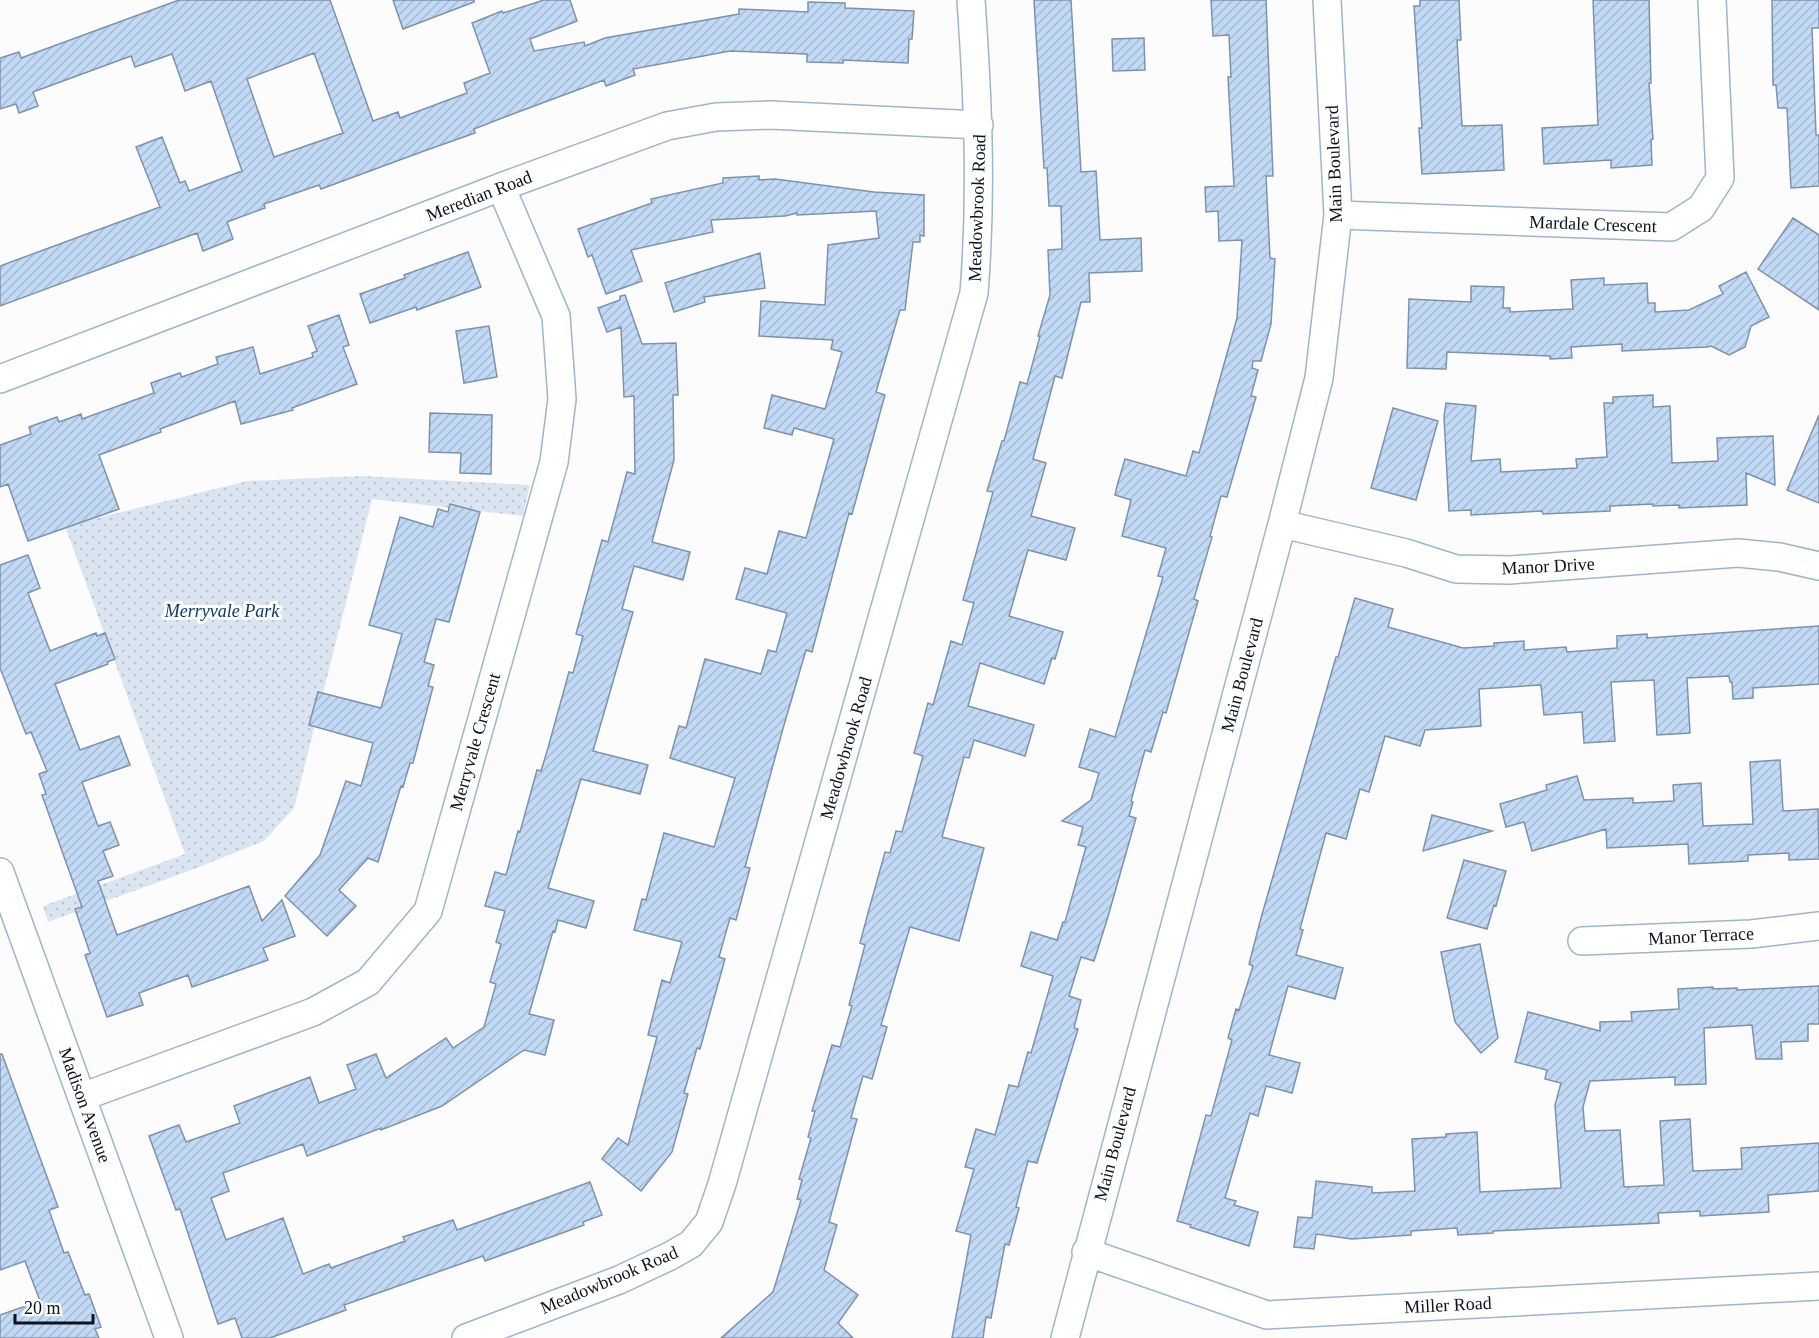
<svg xmlns="http://www.w3.org/2000/svg" width="1819" height="1338" font-family="'Times New Roman',serif">
	<style>
		.grass { fill: url(#grass-dots) }
		.building { fill: url(#building-hatch); stroke: #7d92ac; stroke-width: 1.5; fill-rule: evenodd }
		.lines { fill: none; stroke-linecap: round; stroke-linejoin: round }
		.minor-casing { stroke: #9eb4cf; stroke-width: 30 }
		.minor { stroke: #fff; stroke-width: 27 }
		.labels { text-anchor: middle; stroke-width: 6; stroke-linejoin: round; paint-order: stroke }
		.street-label { font-size: 18px; fill: #0c131d; stroke: #fff }
		.park-label { font-size: 18px; font-style: italic; fill: #0c3766; stroke: #fff }
	</style>
	<defs>
		<pattern id="grass-dots" width="8" height="8" patternUnits="userSpaceOnUse" patternTransform="scale(1.5)"><rect width="8" height="8" fill="#dbe5f2"/><path d="M2 2h.1M6 6h.1" fill="none" stroke="#bbc4cf" stroke-width="1.8" stroke-linecap="round"/></pattern>
		<pattern id="building-hatch" width="6" height="6" patternUnits="userSpaceOnUse" patternTransform="scale(1.5)"><rect width="6" height="6" fill="#c3daf6"/><path d="M-1 1l2-2M0 6l6-6M5 7l2-2" fill="none" stroke="#a6bad2"/></pattern>
	</defs>
	<rect width="100%" height="100%" fill="#fcfcfc"/>
	<path class="grass" d="M362,476L530,485L523,516L372,499L294,808L264,841L189,871L48,922L43,906L185,854L65,526L247,481Z"/>
	<path class="building" d="M179,0H330L373,121L398,112L400,118L467,93L464,83L490,73L472,23L502,11L503,13L544,0H570L577,21L530,39L534,51L584,42L585,46L605,38L739,14V9L808,12V2L845,3V8L914,11L912,39H909L908,63L843,60V63L807,62V54L730,51L633,69L635,75L606,86L604,80L510,115L474,129L475,133L424,151L321,189L319,185L264,204L265,208L227,222L233,239L203,251L197,233L0,306V266L160,207L136,147L162,137L180,183L185,181L189,191L242,171L211,81L185,91L172,54L135,67L131,56L33,92L38,106L19,113L16,104L0,109V58L19,52L21,58ZM314,53L343,133L274,157L247,79Z
		M393,0H474V2L403,29Z
		M1034,0H1071L1081,172L1096,171L1100,240L1141,238L1142,271L1089,273L1090,302H1081L1062,378L1055,376L1033,459L1046,463L1031,516L1075,528L1066,560L1028,550L1009,616L1063,632L1055,659L1052,658L1044,684L980,663L968,706L1034,725L1025,756L974,740L969,758L964,757L942,837L984,848L959,941L910,927L881,1025L887,1027L872,1079L863,1076L851,1118L857,1119L829,1222L837,1225L824,1270L858,1295L838,1323L853,1338H721L773,1292L801,1200L797,1199L802,1180L799,1179L811,1138L808,1137L815,1111H812L832,1045L840,1047L852,1006L849,1005L865,945L860,943L868,913L885,852L890,853L896,831L902,832L923,756L914,753L928,703L933,705L951,641L962,645L974,603L963,600L993,492L987,491L1002,441H1004L1020,382L1027,384L1040,336H1038L1050,295L1048,250L1062,249L1061,206H1049L1047,168H1044Z
		M1211,0H1266L1273,176H1266L1270,258L1275,259L1271,324L1261,361H1253L1252,368L1258,370L1251,396L1256,397L1227,497L1221,496L1210,536L1212,537L1194,599L1198,601L1166,713L1163,712L1151,752L1145,750L1131,801L1133,802L1129,816L1136,818L1107,920L1094,961L1081,957L1069,996L1081,1000L1074,1028L1078,1029L1037,1163L1028,1161L1016,1207L1019,1208L1009,1245L1005,1244L991,1318L986,1317L983,1338H952L971,1235L956,1231L974,1169L965,1167L976,1129L995,1135L1009,1085L1018,1087L1028,1052L1031,1053L1053,976L1021,966L1031,932L1057,940L1063,922H1065L1086,847L1078,845L1083,827L1062,821L1091,800L1099,773L1079,767L1090,729L1115,737L1163,577L1158,576L1166,548L1122,536L1131,500L1115,495L1117,486L1125,459L1186,476L1193,451L1199,453L1237,318L1242,240L1219,241L1218,211L1206,212L1205,187L1234,186L1228,77H1231L1229,35L1213,36Z
		M1420,0H1459L1461,40H1457L1462,126L1502,125L1504,170L1422,174L1419,128H1422L1414,6H1420Z
		M1593,0H1649L1651,83H1649L1653,139L1651,140L1652,165L1611,168V160L1544,164L1542,128L1598,125Z
		M1772,0H1819V28H1812L1816,135H1819V186L1791,188L1787,108H1778L1776,85H1773Z
		M1144,38L1145,70L1113,71L1112,39Z
		M759,176V180L775,179L874,192L924,195V236L920,235V242H913L905,310H900L876,392L885,395L852,514L849,513L812,652L806,650L784,725L745,867L750,868L736,920L730,918L719,957L725,959L700,1049L697,1048L684,1093L688,1094L672,1152L641,1191L602,1159L618,1138L628,1145L657,1037L648,1035L662,980L670,983L682,942L634,930L642,899L646,900L664,833L714,847L735,778L670,758L679,726L686,728L705,659L761,674L768,650L776,652L787,613L736,599L745,568L767,574L779,531L806,538L834,439L794,428L792,435L764,428L772,395L825,409L842,352L831,349L833,340L759,336L761,301L825,305L828,245L879,238L876,211L797,215V213L785,216L711,220L713,232L631,250L642,281L606,294L592,255L588,257L578,229L652,203L651,199L723,183V178Z
		M1793,218L1819,235V310L1758,269Z
		M468,252L481,287L417,310L416,307L370,323L360,294L405,278L404,275Z
		M760,253L765,288L704,297L705,302L674,312L665,283Z
		M1746,272L1769,317L1751,326L1745,347L1729,355L1711,346L1707,347L1622,351V344L1571,347L1572,358L1550,359V356L1447,352L1446,369L1407,368L1409,299L1471,302V286L1504,287L1503,308H1510V312L1573,309L1571,280L1604,278V285L1647,283L1648,303H1655V312L1689,310L1723,294L1719,286Z
		M625,295L642,344L676,343L678,395H673L674,460L652,542L690,552L683,580L634,566L622,609L633,612L593,751L648,765L640,794L581,779L548,888L594,901L586,928L558,920L555,932L553,931L529,1014L554,1020L545,1055L524,1050L442,1106L381,1130V1128L307,1156L303,1144L223,1173L229,1191L211,1198L226,1240L283,1218L303,1274L329,1264L331,1268L405,1241L403,1237L453,1220L457,1230L590,1182L602,1215L583,1222L584,1225L485,1261L483,1256L344,1305L346,1310L270,1338H242L235,1318L218,1324L180,1209L176,1210L149,1136L179,1125L186,1142L240,1123L234,1106L310,1077L319,1103L356,1089L347,1065L376,1054L386,1078L446,1038L453,1048L484,1027L496,984L490,982L501,944L496,942L505,911L485,906L495,872L506,875L518,831L520,832L537,770L541,771L548,748L569,672L573,673L583,636L576,634L602,540L608,542L627,472L635,474L634,396L624,397L621,327L607,332L598,308L620,300V296Z
		M339,315L349,345L343,347L357,384L292,408L293,410L241,424L235,401L160,429L161,432L99,455L119,509L28,541L8,484L0,487V445L31,434L29,427L57,417L59,422L81,414L82,419L154,393L151,383L180,373L182,377L218,364L216,357L253,347L260,374L313,357L312,353L317,351L308,326Z
		M489,326L497,377L464,383L456,331Z
		M1653,395V407L1670,406L1672,463L1718,461L1717,438L1773,436L1775,485L1746,473L1747,505L1679,508V505L1653,506V504L1610,506V511L1543,514L1542,511L1471,515V510L1449,511L1444,417L1446,403L1476,406L1471,461L1500,459L1501,472L1577,468L1576,459L1607,457L1604,403H1613V397Z
		M1393,408L1438,421L1416,500L1371,488Z
		M430,413L492,415L491,474L460,473L461,453L429,452Z
		M1819,415V503L1787,490Z
		M450,504L480,512L449,622L436,619L424,662L434,665L428,686L433,687L413,763H410L403,787L401,786L378,862L368,858L339,890L356,906L327,936L285,896L320,855L346,781L361,786L373,743L309,725L318,692L381,708L402,634L369,625L400,517L433,527L438,509L448,512Z
		M28,555L40,588L28,593L50,651L96,633L97,636L105,633L115,659L107,662L108,664L55,684L80,750L119,736L130,765L82,782L98,826L110,822L119,845L103,851L113,876L98,881L117,935L249,886L262,921L282,900L295,936L263,948L268,960L192,987L188,975L139,993L143,1005L107,1017L85,955L90,953L75,909L82,907L42,795L46,794L39,774L47,771L31,732L26,734L0,668V565Z
		M1355,598L1393,609L1388,627L1463,648L1494,646V643L1524,641V650L1566,647L1567,652L1617,648V636L1647,634V638L1819,626V684L1753,688V698L1733,699L1732,682H1730L1729,676L1687,678L1690,733L1657,735L1654,680L1611,682L1615,741L1584,743L1582,712L1544,715L1541,685L1479,689L1481,726L1425,730L1420,746L1385,736L1369,792L1360,789L1346,839L1326,833L1300,929L1303,930L1296,955L1343,968L1335,999L1288,986L1269,1055L1300,1063L1292,1093L1266,1086L1258,1116L1250,1113L1225,1198L1236,1201L1234,1205L1258,1212L1249,1246L1190,1227L1191,1225L1177,1221L1206,1115L1211,1116L1232,1040L1228,1038L1236,1009L1239,1010L1253,966L1249,964L1261,918L1336,657H1338Z
		M1780,760L1783,811L1818,809L1819,859L1789,860V853L1748,855V861L1689,864L1688,844L1607,848L1606,829L1532,851L1524,822L1506,827L1500,804L1547,790L1546,785L1577,776L1584,800L1633,798V803L1674,801L1673,785L1701,783L1703,826L1753,824L1750,762Z
		M1432,815L1492,831L1423,851Z
		M1464,860L1506,871L1496,906L1494,905L1487,929L1447,918Z
		M1480,944L1498,1038L1481,1053L1455,1022L1441,952Z
		M1819,986V1024H1808V1041L1781,1042L1782,1059H1756L1752,1025L1704,1028L1706,1084L1675,1085V1077L1590,1081L1583,1107L1585,1131L1620,1130L1624,1187L1664,1185L1660,1121L1690,1119L1693,1171L1742,1169L1741,1148L1819,1143V1191L1768,1195L1769,1212L1700,1216V1211L1658,1213L1659,1223L1493,1231V1233L1458,1235L1457,1228L1411,1231V1235L1352,1239L1316,1234L1314,1249L1294,1247L1298,1217L1312,1218L1316,1181L1372,1187V1193L1415,1191L1412,1139L1446,1137V1134L1477,1132L1480,1192L1561,1188L1555,1105L1561,1083L1545,1079L1547,1070L1515,1062L1528,1012L1600,1031V1022L1632,1021L1631,1012L1679,1009L1678,989L1713,987V989L1737,988V990Z
		M0,1054H2L58,1207L49,1210L64,1253L68,1252L85,1295L89,1294L101,1327L95,1329L99,1338H0V1315L40,1301L25,1261L0,1270Z"/>
	<g class="lines">
		<g class="minor-casing">
			<path id="minor" d="M1338,215L1671,227L1701,208L1720,178L1712,0
				M0,379L501,187L667,126L716,117L770,115L979,125
				M1282,524L1406,553L1456,569L1510,570L1738,553L1779,557L1819,566
				M0,872L169,1338
				M1582,941L1751,934L1819,926
				M82,1097L313,1012L368,982L428,911L554,462L562,399L556,316L501,187
				M1086,1252L1267,1315L1819,1286
				M466,1338L619,1280L670,1256L691,1244L709,1222L722,1184L974,293C982,194 978,99 971,0
				M1065,1338L1282,524L1319,378L1338,215L1327,0"/>
		</g>
		<use href="#minor" class="minor"/>
	</g>
	<g class="labels">
		<g class="street-label">
			<text transform="translate(1334 164) rotate(-92)" y="6">Main Boulevard</text>
			<text transform="translate(479 196) rotate(-21)" y="6">Meredian Road</text>
			<text transform="translate(977 208) rotate(-88)" y="6">Meadowbrook Road</text>
			<text transform="translate(1593 224) rotate(2)" y="6">Mardale Crescent</text>
			<text transform="translate(1548 566) rotate(-3)" y="6">Manor Drive</text>
			<text transform="translate(1242 675) rotate(-75)" y="6">Main Boulevard</text>
			<text transform="translate(475 742) rotate(-74)" y="6">Merryvale Crescent</text>
			<text transform="translate(846 748) rotate(-74)" y="6">Meadowbrook Road</text>
			<text transform="translate(1701 936) rotate(-3)" y="6">Manor Terrace</text>
			<text transform="translate(85 1105) rotate(70)" y="6">Madison Avenue</text>
			<text transform="translate(1115 1144) rotate(-75)" y="6">Main Boulevard</text>
			<text transform="translate(609 1280) rotate(-23)" y="6">Meadowbrook Road</text>
			<text transform="translate(1448 1305) rotate(-3)" y="6">Miller Road</text>
		</g>
		<g class="park-label">
			<text x="222" y="617">Merryvale Park</text>
		</g>
	</g>
	<path d="M15 1314v9h78v-9" fill="none" stroke="#0c131d" stroke-width="3"/>
	<text x="24" y="1314" font-size="18" fill="#0c131d" stroke="#ffffff" stroke-width="4.5" paint-order="stroke">20 m</text>
</svg>
